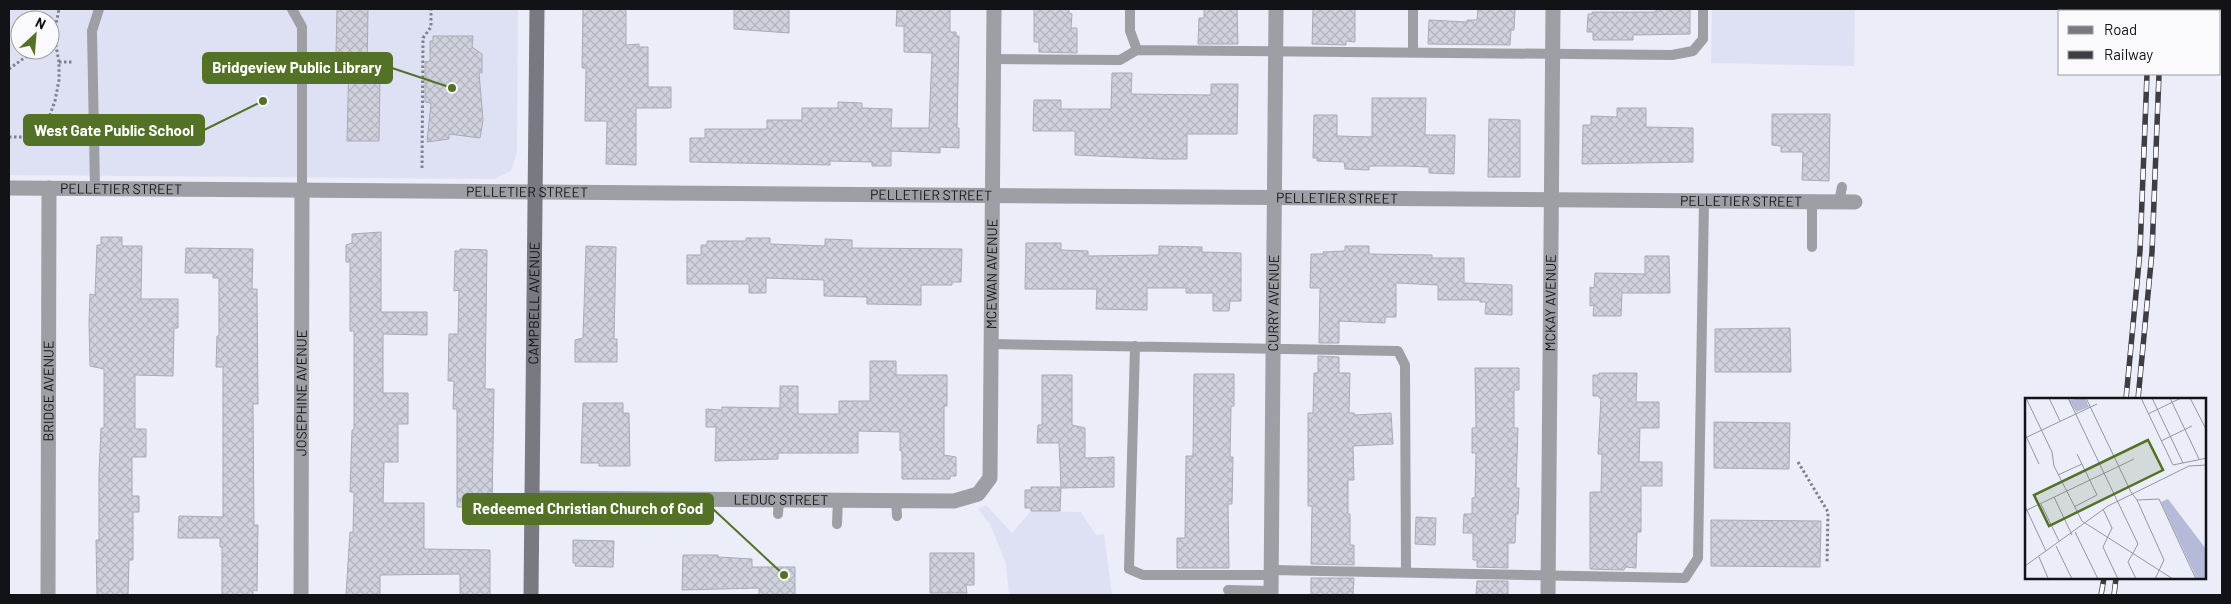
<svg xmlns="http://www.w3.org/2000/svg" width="2231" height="604" font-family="Barlow,sans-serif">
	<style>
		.built { fill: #dee1f4; fill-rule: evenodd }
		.building { fill: url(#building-cross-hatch); stroke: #a9aab6 }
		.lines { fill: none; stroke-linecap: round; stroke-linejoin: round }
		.path { stroke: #7f8189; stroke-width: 3; stroke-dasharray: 2.5 2.5; stroke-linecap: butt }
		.lane { stroke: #9e9fa4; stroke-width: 10 }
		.street { stroke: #9e9fa4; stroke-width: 15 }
		.secondary { stroke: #787981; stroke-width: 15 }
		.rail-casing { stroke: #3d3e44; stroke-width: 5.5 }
		.rail { stroke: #fafafd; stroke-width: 4; stroke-dasharray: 11; stroke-linecap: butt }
		.labels { text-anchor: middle; stroke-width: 4; stroke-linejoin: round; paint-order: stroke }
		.street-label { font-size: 14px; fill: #121317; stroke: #fafafd }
		.inset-road { fill: none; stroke: #94969f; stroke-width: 1 }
		.view { fill: #537228; fill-opacity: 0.15; stroke: #537228; stroke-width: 2.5 }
		.inset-edge { fill: none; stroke: #121317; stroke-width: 2.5 }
		.leader { fill: none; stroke: #537228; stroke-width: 2 }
		.callout-dot { fill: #537228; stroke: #fafafd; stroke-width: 2 }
		.callout { fill: #537228; stroke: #537228; stroke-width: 2 }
		.callout-label { font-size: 15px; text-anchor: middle; font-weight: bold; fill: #fff }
	</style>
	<defs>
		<pattern id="building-cross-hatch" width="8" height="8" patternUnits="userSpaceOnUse" patternTransform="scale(1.25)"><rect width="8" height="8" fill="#cfd1dd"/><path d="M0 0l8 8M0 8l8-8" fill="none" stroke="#b1b3bd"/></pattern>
	</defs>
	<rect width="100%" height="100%" fill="#ebedf9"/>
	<path class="built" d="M9,9H518L517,152L511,171L495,179L9,175ZM20,20H50V50H20Z
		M1712,9H1855L1854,66L1711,63Z
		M986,505L1012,533L1031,511L1081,512L1096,535L1104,534L1112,595H1009L1006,564L990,524L978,509Z"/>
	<path class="building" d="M337,9H368L367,73L380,74L379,141H347L349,55H336Z
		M583,9H624L626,11V45L639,44V47H648V87H671V108H636V165L606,164L607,121H585L586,68H582Z
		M734,9H789V33L734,29Z
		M897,9H950V32H956V36H959L957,128H959V148L940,147V153L891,151V166H872V162L830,161V165L690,162V138H705V129H767V120H802V108H838V102L862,103V108L892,109L891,128H929L932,53L904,52V26H896Z
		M1034,9H1069V13L1072,14L1071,28H1077V53L1039,52V42H1034Z
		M1204,9H1237L1238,44H1198L1199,18H1204Z
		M1313,9H1355V42L1346,41V45L1312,44Z
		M1478,9H1515L1514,30H1511L1510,45L1428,44L1429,20L1467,22V20H1477Z
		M1656,9H1690V34L1633,35V40H1593V32H1587L1588,14H1592V12H1656Z
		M433,36H473L472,47L482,54V73H479L483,120L480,138L449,134V139L427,142L431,103L425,102V62L430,61V41H433Z
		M1112,73H1132L1131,94L1211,95V84H1238L1237,134H1187V159H1161L1075,155V131H1033L1034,100H1061V109H1111Z
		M1372,98H1426L1425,135H1455L1454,174L1429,173V167L1406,166H1369V170L1345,169L1344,162L1317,161V158H1313L1314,115H1337V136L1372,137Z
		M1617,108H1646V127L1693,128V162L1582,164L1583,125H1591V116L1617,117Z
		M1772,114H1830L1829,181L1802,180L1803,152H1781V146L1772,145Z
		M1489,119L1520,120V177H1488Z
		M381,232V312H427V335L383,334V393H408V424H398V462H384L383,503H424V549L490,550V595H460V574L380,575V595H346L350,532H353L354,492H350L352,430H354V331H350V262H346V245L352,243V234Z
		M101,237H122V246H142L141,299H178V328H174L173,376L135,375V429H146V457H132V496H139V512H133V560H129L128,595H97L96,540H99V474L101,428H104V369L90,366L89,322L90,294L95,295L97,245H101Z
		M746,238H770V244L825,246V239L852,240V248L962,249L961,282H952V285H921V305L867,304V297L824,296V280L766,278V293H749V284H687V255H701V245H707V241H746Z
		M1026,243H1061V250L1088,251V256L1159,255V246L1202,247V252L1241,253V301H1230L1229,311H1213V293H1186V288H1147V310L1096,309L1097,289H1025Z
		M586,246L616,247L614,339H617V362H575V340L583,338Z
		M1345,246H1369V254L1432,255V258H1464V283L1512,285V315L1485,314L1486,302H1480V300H1438V285L1396,283V317H1385V323L1339,321V343H1319L1320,288H1310L1311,254H1323V252L1345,251Z
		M186,248L253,249L252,289H257L258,404H253L254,525H258L257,591L253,590V595H222V547H220V538H178L179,516L223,517V367H216L217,336H219V278H213V273H185Z
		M460,249L487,250L485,389H494L492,507H457V409H453L454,381H448L449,334H458L459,290L454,291L455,251H460Z
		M1645,256H1669L1670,293H1622L1621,316H1593L1594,305L1590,306V287L1594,288L1595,273L1645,274Z
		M1790,328L1791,372H1715V329Z
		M1318,356L1339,357V373H1350L1349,413H1354L1355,415L1391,413L1393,444L1353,446L1354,480H1348V514H1350V545H1354V565L1311,564L1312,506H1308V413H1313L1314,373H1318Z
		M870,361H896V375H947V406H944V455L956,457V476H950V479H902V451H900V432L858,431V453H778V459L715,461L716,427H706V409L722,410V407L780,408V386H798V414H839V401H870Z
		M1475,368H1519V390H1514V428H1518L1516,488H1519L1518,514H1516L1515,543H1508V568L1477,567V560H1473V533H1463L1464,514H1472V498H1475L1476,453H1472V428H1476Z
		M1599,373H1637L1636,402H1659V428H1640L1639,462H1662V486H1641V532H1637L1636,568L1625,567L1624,570L1590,569V492H1601L1602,454H1598L1601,398H1599V396H1593V375H1599Z
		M1194,374H1234V406H1231L1230,457H1233L1232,504H1228L1229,568H1177V538H1185L1186,456H1193Z
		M1042,375H1072V425L1085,428V458L1114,457V487L1061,488L1060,511H1031V508H1025V490H1031V487H1061L1059,443H1037L1038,425H1042Z
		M583,403H623V413H629L630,466H599V463H581Z
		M1714,422L1790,423L1789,469L1714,468Z
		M1416,517L1436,518L1435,545L1415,544Z
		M1711,520L1821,521L1820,567L1711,566Z
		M573,540L614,541L613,567L575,566L576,563H573Z
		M930,553H974V585H966L967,593H930Z
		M683,555H718V557L752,559V567H795V595H759V588L682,590Z
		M1311,578H1354L1353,595H1311Z
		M1477,581H1508V595H1476Z"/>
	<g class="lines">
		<path class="path" d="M50,39L54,35
			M59,62H73
			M9,69L35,50
			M9,137H28L48,120L55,101L59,80V62L54,35L59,9
			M422,168L423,38L431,27V9
			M1798,462L1828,512L1827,563"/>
		<path class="lane" d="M292,9L302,27V190
			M1130,9V31L1137,50
			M1413,51V9
			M994,59L1120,60L1137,50L1672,55L1693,51L1703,39V9
			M95,188L92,31L99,9
			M1839,202L1842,187
			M1812,247V202
			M991,344L1398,351L1405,365L1406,572
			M1135,346L1129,569L1143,575H1271
			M896,500L897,516
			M778,514L779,499
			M837,524L838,499
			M1272,570L1685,578L1698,558L1704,201
			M1228,590L1271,591"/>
		<g class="street">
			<path id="s1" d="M9,188L1855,202"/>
			<path id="s2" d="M532,498L954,501L978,494L990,478L994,9"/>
			<path id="s3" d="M48,595L49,188"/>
			<path id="s4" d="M301,595L302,190"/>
			<path id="s5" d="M1271,595L1276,9"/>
			<path id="s6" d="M1548,595L1553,9"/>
		</g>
		<path class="secondary" id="s7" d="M531,595L537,9"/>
		<g class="rail-casing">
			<path id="rail" d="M2148,11V9
				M2161,11V9
				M2126,399L2140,251L2147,74
				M2138,399L2152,252L2159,74
				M2101,595L2104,578
				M2114,595L2116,578"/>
		</g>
		<use href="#rail" class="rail"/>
	</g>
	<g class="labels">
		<g class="street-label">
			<text dy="5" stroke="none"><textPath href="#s1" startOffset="112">PELLETIER STREET</textPath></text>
			<text dy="5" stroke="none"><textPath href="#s1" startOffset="518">PELLETIER STREET</textPath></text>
			<text dy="5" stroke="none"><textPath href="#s1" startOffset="922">PELLETIER STREET</textPath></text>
			<text dy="5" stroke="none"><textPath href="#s1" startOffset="1328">PELLETIER STREET</textPath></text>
			<text dy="5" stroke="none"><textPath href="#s1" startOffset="1732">PELLETIER STREET</textPath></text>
			<text dy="5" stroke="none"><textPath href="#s2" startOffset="671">MCEWAN AVENUE</textPath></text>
			<text dy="5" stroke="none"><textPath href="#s7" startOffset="292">CAMPBELL AVENUE</textPath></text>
			<text dy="5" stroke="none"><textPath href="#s5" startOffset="292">CURRY AVENUE</textPath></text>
			<text dy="5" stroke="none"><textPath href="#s6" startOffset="292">MCKAY AVENUE</textPath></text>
			<text dy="5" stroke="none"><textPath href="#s3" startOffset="204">BRIDGE AVENUE</textPath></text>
			<text dy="5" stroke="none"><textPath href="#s4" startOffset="202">JOSEPHINE AVENUE</textPath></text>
			<text dy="5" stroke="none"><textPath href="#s2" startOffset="249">LEDUC STREET</textPath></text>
		</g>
	</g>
	<g transform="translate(2025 398)">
		<rect width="181" height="181" fill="#ebedf9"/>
		<path d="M143,101L181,151V181H172L136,104Z" fill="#b5bad9"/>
		<path d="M60,0L64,9L51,14L44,2Z" fill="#b5bad9"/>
		<path class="inset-road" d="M1,0L27,54L29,68L57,123L148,181M24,0L35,23M43,0L113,146L103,164L111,181M61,0L106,94L112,102L134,101L171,181M116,0L148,67L182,60M127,0L158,65M145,0L174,61M165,0L182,33M123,16L156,0M0,36L14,66M0,40L72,6M136,43L167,28M33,77L57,66M29,99L47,137M112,102L139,162L130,181M16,106L34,143M0,108L21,153M49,109L72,97L52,56M78,111L87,130L78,149L93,181M0,113L109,61M50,134L73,181M31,148L47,181M14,159L23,180M0,168L83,108L164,68L182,67"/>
		<path class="view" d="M123,42L138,72L24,128L9,97Z"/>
		<rect width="181" height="181" class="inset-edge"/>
	</g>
	<path class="leader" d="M452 88L392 68M263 101L204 130M784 575L713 509"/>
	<g class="callout-dot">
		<circle cx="452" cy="88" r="5"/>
		<circle cx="263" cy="101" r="5"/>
		<circle cx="784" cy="575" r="5"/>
	</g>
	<g class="callout">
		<rect x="203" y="53" width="189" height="30" rx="5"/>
		<rect x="24" y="115" width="180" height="30" rx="5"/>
		<rect x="463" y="494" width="250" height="30" rx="5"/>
	</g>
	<g class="callout-label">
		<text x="297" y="73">Bridgeview Public Library</text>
		<text x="114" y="136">West Gate Public School</text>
		<text x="588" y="514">Redeemed Christian Church of God</text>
	</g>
	<rect width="2231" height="604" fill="none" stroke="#121317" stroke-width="20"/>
	<rect x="2058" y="10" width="162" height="65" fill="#fafafd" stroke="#9d9ea1"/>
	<rect x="2068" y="26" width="25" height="8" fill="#787981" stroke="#9d9ea1"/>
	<text x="2104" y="35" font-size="15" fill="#121317">Road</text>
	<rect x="2068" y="51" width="25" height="8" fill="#3d3e44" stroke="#9d9ea1"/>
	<text x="2104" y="60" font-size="15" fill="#121317">Railway</text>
	<g transform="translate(35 35) rotate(26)"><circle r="24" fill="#fafafd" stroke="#9d9ea1"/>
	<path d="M0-4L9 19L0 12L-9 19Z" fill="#537228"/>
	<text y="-8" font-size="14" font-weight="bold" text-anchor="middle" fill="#121317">N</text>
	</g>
</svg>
